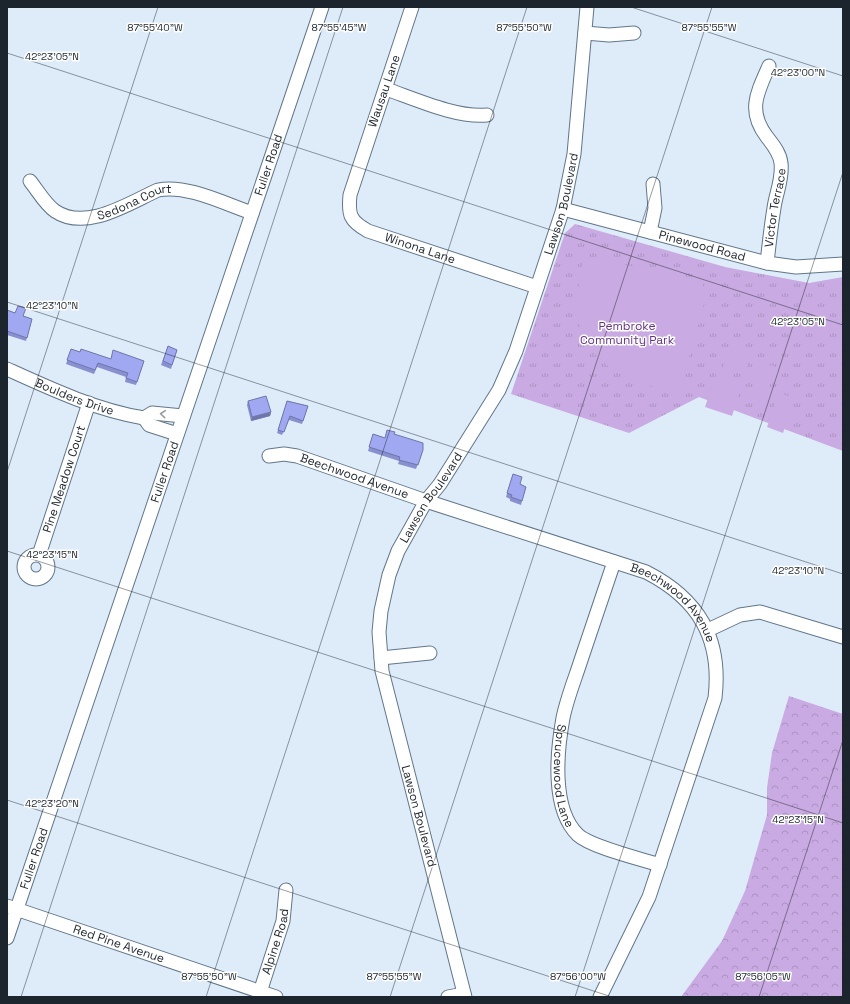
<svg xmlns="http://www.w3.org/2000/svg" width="850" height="1004" font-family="'Space Grotesk',sans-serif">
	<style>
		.forest { fill: url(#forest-crowns) }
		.park { fill: url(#park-tufts) }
		.pitch { fill: #c9aae2 }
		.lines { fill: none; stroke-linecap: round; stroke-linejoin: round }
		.minor-casing { stroke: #61768a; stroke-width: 15 }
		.minor { stroke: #fff; stroke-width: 13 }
		.wall { fill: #8990cf }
		.shaded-wall { fill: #6f76a9 }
		.building { fill: #9fa8f1; stroke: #6f76a9 }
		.oneway { stroke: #999ca0 }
		.ticks { fill: none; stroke: #1c242d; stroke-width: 1; stroke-opacity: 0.45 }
		.labels { text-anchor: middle; stroke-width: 3; stroke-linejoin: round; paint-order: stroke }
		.street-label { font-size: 12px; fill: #1c242d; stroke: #fff }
		.park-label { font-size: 12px; fill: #643385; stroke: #fff }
		.ticks-label { font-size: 10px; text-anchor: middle; fill: #1c242d; stroke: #fff; stroke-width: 3; stroke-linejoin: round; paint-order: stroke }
	</style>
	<defs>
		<pattern id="forest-crowns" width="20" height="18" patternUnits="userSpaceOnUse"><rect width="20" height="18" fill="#c9aae2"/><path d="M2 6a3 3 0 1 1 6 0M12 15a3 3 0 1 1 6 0" fill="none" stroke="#ac92c2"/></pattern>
		<pattern id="park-tufts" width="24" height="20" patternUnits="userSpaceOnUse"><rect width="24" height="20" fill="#c9aae2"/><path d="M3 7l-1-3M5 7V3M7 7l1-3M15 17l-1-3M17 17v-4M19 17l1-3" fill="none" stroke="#ac92c2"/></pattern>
	</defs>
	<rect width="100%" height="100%" fill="#deecfa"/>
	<path class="forest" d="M789,696L843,714V997H681L722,941L745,891L767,815V788L772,753Z"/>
	<path class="park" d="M575,224L725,267L809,283L843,277V451L699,397L629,433L511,394L565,233Z"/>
	<path class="pitch" d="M584,258L666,272L702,283L707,293L679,393C635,384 589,369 578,319C575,302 580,274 584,258Z
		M731,345L752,352L744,375L723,368Z
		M760,362L776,367L764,402L749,396Z
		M717,372L743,381L732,416L705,407Z
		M779,393L795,398L783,433L767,427Z"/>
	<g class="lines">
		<g class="minor-casing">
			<g id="minor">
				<path id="s1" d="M412,7L350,195C348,215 350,221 368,231L537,287"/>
				<path d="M585,33L609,35L634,33"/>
				<path d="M386,89C415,99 457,118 487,115"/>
				<path id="s2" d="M30,181C38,191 45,204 55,211C86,232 129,203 158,190C187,184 225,204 252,213"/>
				<path id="s3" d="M563,209L767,263L796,267L843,264"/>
				<path d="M650,232L655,208L653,184"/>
				<path id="s4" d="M767,263C769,245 771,226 774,208C776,193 783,179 781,163C780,153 773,145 767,137C747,111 757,93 769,66"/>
				<path id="s5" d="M7,369C51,389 96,410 144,418L152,413L183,416"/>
				<path d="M144,418L149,425L177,434"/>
				<path id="s6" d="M269,456L284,454L297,456L426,501L646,572C699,599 722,639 715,698L649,897L600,997"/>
				<circle cx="36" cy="567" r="12"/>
				<path id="s7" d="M39,555L89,403"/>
				<path id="s8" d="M614,562C603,595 592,627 581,660C575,679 567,698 563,718C557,751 551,809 578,835C591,847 641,859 660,865"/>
				<path d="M708,630L740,615L760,612L843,637"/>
				<path d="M381,658L430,653"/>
				<path id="s9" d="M7,906L276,997"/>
				<path id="s10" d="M7,938L322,7"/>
				<path id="s11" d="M260,992L283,921L286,890"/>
				<path d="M448,997L464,994"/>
				<path id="s12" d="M465,997L382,671L379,632L381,611L389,575L398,551L426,501L440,484L499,390L516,351L563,209L574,154L587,7"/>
			</g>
		</g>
		<use href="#minor" class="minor"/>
	</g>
	<path class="wall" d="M7,310L32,319L26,341L7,335Z
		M168,346L177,350L171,369L161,365Z
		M71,349L80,352L111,359L144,361L136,385L125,382L126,377L97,367L94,374L66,364Z
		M248,401L271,412L270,416L251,421L247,405Z
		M287,401L308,406L302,424L289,420L282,435L277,433Z
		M373,434L385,438L394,434L423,450L416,469L398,464L399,461L368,451Z
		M513,474L520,484L526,487L521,505L510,501V499L506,497Z"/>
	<path class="shaded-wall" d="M271,412L270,416L251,421L252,417Z"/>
	<path class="building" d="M18,306L26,308L23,316L32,319L27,338L7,331V310L15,313Z
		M168,346L177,350L172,365L163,361Z
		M71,349L80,352L81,349L111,359L113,350L144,361L137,382L126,378L128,373L98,363L95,370L67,360Z
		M266,396L271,412L252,417L248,401Z
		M287,401L308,406L303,421L290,416L284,432L278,430Z
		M387,430L395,432L394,434L423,443V450L418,465L399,460L400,457L369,447L373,434L385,438Z
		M513,474L522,477L520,484L526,487L522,501L511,497L512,495L507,493Z"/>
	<defs><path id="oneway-chevron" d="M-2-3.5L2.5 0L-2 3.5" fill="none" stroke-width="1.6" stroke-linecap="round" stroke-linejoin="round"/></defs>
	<use class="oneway" href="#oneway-chevron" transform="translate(163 414) rotate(-175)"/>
	<path class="ticks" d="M631,7L843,76M7,53L843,325M7,302L843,574M7,472L158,7M7,551L843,823M7,800L612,997M21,997L343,7M206,997L527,7M390,997L712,7M575,997L843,172M759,997L843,740"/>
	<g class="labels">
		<g class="street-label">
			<text transform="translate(384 91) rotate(-71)" y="4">Wausau Lane</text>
			<text dy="4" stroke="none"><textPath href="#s10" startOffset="816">Fuller Road</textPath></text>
			<text dy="4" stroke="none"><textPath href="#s12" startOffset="846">Lawson Boulevard</textPath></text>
			<text dy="4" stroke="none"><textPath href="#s2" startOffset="123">Sedona Court</textPath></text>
			<text dy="4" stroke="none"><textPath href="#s4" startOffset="56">Victor Terrace</textPath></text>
			<text dy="4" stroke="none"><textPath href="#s3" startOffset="144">Pinewood Road</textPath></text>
			<text dy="4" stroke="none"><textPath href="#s1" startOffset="297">Winona Lane</textPath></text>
			<text dy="4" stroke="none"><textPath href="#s5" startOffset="73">Boulders Drive</textPath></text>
			<text dy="4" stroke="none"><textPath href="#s10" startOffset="492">Fuller Road</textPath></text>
			<text dy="4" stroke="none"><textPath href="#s6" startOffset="89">Beechwood Avenue</textPath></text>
			<text dy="4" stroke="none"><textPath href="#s7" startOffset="80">Pine Meadow Court</textPath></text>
			<text dy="4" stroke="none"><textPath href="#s12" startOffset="522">Lawson Boulevard</textPath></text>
			<text dy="4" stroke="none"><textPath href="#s6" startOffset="437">Beechwood Avenue</textPath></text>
			<text dy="4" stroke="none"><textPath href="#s8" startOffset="223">Sprucewood Lane</textPath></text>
			<text transform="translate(419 816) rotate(75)" y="4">Lawson Boulevard</text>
			<text dy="4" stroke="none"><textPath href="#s10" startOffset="84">Fuller Road</textPath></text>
			<text dy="4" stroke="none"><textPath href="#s11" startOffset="53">Alpine Road</textPath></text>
			<text dy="4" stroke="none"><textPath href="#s9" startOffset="118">Red Pine Avenue</textPath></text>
		</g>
		<g class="park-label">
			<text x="627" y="330">Pembroke<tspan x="627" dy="14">Community Park</tspan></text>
		</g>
	</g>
	<g class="ticks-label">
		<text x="155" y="31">87°55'40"W</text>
		<text x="339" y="31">87°55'45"W</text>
		<text x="524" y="31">87°55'50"W</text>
		<text x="709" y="31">87°55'55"W</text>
		<text x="52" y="60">42°23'05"N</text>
		<text x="798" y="76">42°23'00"N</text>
		<text x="52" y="309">42°23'10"N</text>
		<text x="798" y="325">42°23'05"N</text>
		<text x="52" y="558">42°23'15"N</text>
		<text x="798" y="574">42°23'10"N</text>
		<text x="52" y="807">42°23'20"N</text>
		<text x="798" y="823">42°23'15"N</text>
		<text x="394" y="980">87°55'55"W</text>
		<text x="763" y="980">87°56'05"W</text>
		<text x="209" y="980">87°55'50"W</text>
		<text x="578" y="980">87°56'00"W</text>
	</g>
	<rect width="850" height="1004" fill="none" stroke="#1c242d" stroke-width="16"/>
</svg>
